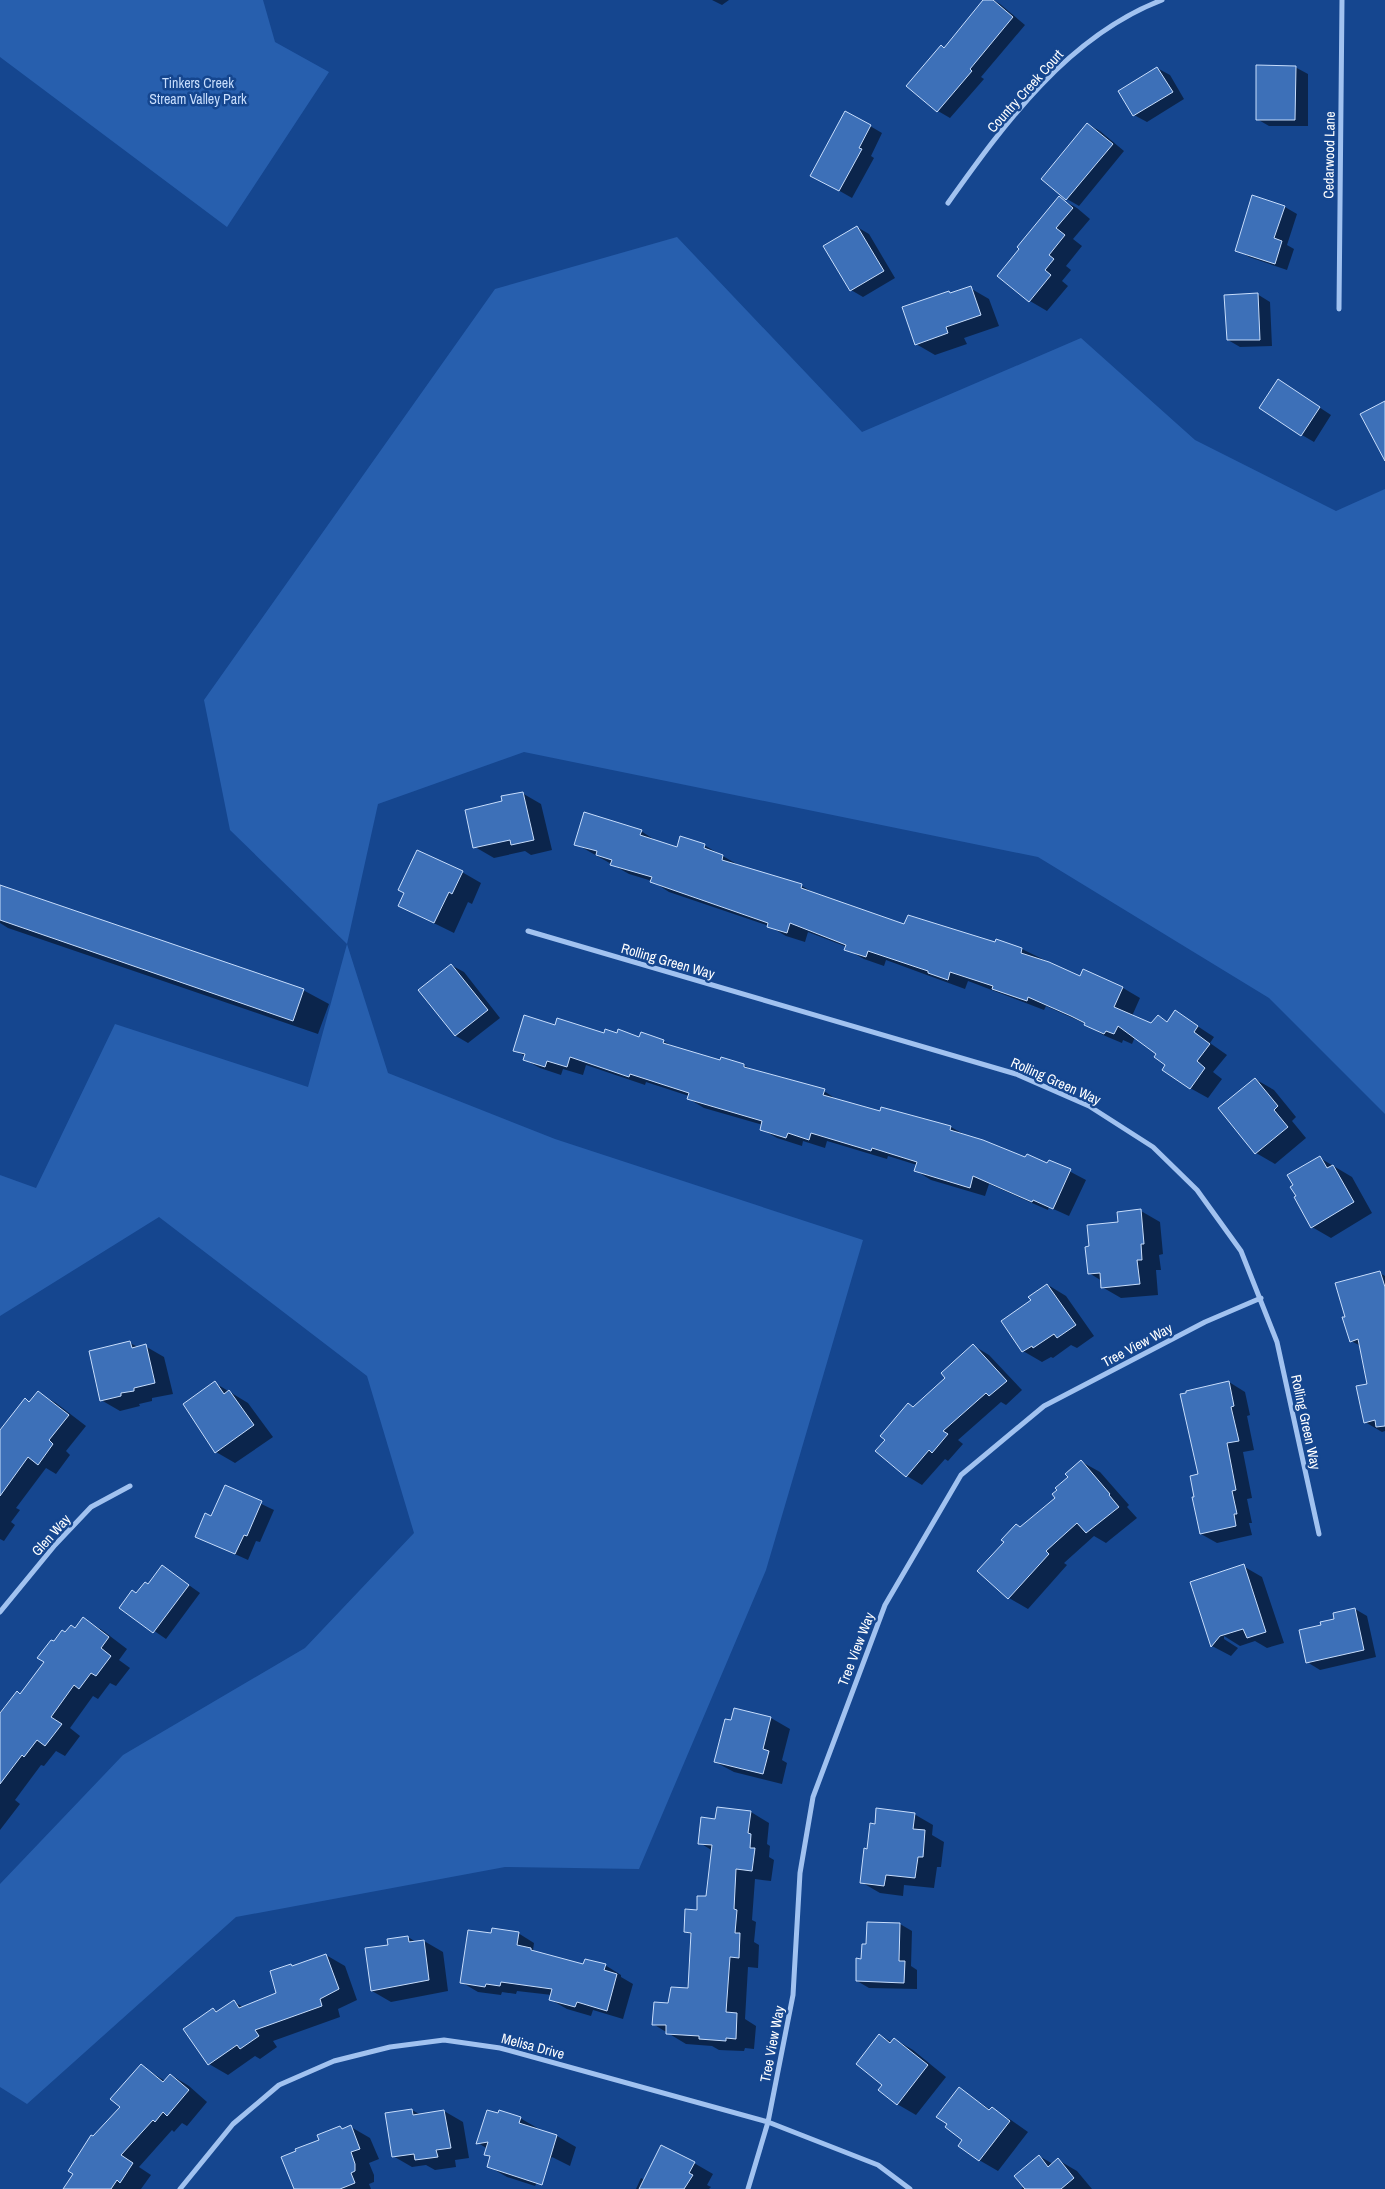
<svg xmlns="http://www.w3.org/2000/svg" width="1385" height="2189" font-family="'Archivo Narrow',sans-serif">
	<style>
		.green { fill: #275fae }
		.shadow { fill: #0007 }
		.building { fill: #3d70b8; stroke: #c7ddfc }
		.lines { fill: none; stroke-linecap: round; stroke-linejoin: round }
		.street { stroke: #a1c2f0; stroke-width: 5 }
		.labels { text-anchor: middle; stroke-width: 5; stroke-linejoin: round; paint-order: stroke }
		.park-label { font-size: 14px; fill: #c7ddfc; stroke: #15468f }
		.street-label { font-size: 14px; fill: #fff; stroke: #15468f }
	</style>
	<rect width="100%" height="100%" fill="#15468f"/>
	<path class="green" d="M0,0H263L275,42L329,72L227,227L0,57Z
		M677,237L862,432L1081,338L1195,440L1336,511L1385,489V1114L1269,998L1038,857L524,752L378,804L347,944L388,1073L555,1139L863,1240L766,1570L639,1869L505,1867L236,1917L27,2104L0,2087V1884L123,1755L305,1648L414,1533L367,1376L159,1217L0,1316V1175L36,1188L115,1024L308,1087L347,944L230,830L204,700L495,289Z"/>
	<path class="shadow" d="M712,0H729L722,5Z
		M985,0H993L1000,4L1025,25L981,77L984,79L950,118L938,111L945,49Z
		M1295,67L1308,74V126H1269L1257,119Z
		M1157,68L1170,75L1184,99L1147,122L1134,115Z
		M1087,124L1100,131L1124,151L1079,206L1067,199L1042,179Z
		M870,126L882,133L871,156L874,158L852,198L824,182Z
		M1252,196L1285,207L1297,214L1287,245L1294,249L1287,270L1249,257L1237,250Z
		M1059,198L1077,208L1090,219L1073,239L1082,246L1066,266L1071,270L1062,281L1068,286L1047,311L1030,301L999,276Z
		M857,227L869,234L895,278L863,297L851,290Z
		M970,288L989,299L999,326L964,338L967,344L935,355L916,344L949,292L952,294Z
		M1257,294L1270,302L1272,346L1240,347L1228,340Z
		M1290,388L1331,415L1314,442L1302,435Z
		M522,793L541,804L552,850L531,855L525,851L494,858L475,847L504,802Z
		M641,831L658,842L678,848L704,845L740,866L802,886L819,896L905,926L1022,949L1081,978L1084,971L1123,988L1140,998L1132,1016L1152,1025L1158,1016L1168,1022L1176,1012L1214,1037L1210,1043L1227,1055L1213,1072L1222,1079L1208,1098L1190,1088L1158,1054L1135,1037L1132,1044L1123,1040L1122,1043L1103,1035L1086,1024L1046,1006L1044,1010L968,981L965,989L886,960L884,966L864,959L846,949L847,947L808,932L805,942L786,936L769,926L669,892L652,881L629,874L576,844Z
		M462,872L481,883L472,904L468,902L454,933L399,906Z
		M0,886L303,990L329,1004L318,1034L8,928L0,923Z
		M451,965L464,972L500,1018L468,1043L456,1036L420,991Z
		M556,1026L605,1034L663,1041L676,1048L721,1061L744,1065L755,1072L824,1091L839,1101L880,1113L882,1109L951,1127L967,1136L1026,1159L1048,1165L1050,1161L1086,1180L1069,1216L1049,1207L1048,1210L989,1184L985,1196L931,1180L916,1171L917,1165L888,1156L887,1159L827,1141L825,1148L803,1141L802,1146L777,1138L761,1129L763,1125L704,1108L689,1099V1096L646,1082L645,1085L586,1065L583,1075L563,1069L561,1075L540,1068L525,1060L526,1057L515,1050Z
		M1255,1079L1274,1090L1296,1117L1292,1121L1306,1138L1275,1164L1256,1153Z
		M1320,1158L1352,1177L1372,1213L1331,1238L1312,1227Z
		M1141,1211L1160,1222L1163,1254L1159,1255L1161,1270H1156L1158,1295L1121,1298L1102,1287V1281L1089,1273L1119,1224Z
		M1380,1273L1385,1276V1431L1382,1432L1365,1422L1369,1385L1361,1346L1351,1341L1347,1318Z
		M1048,1285L1066,1296L1094,1336L1077,1348L1071,1345L1053,1358L1051,1357L1042,1362L1023,1351L1002,1322L1033,1300Z
		M130,1343L138,1347L145,1346L164,1357L173,1394L152,1398V1401L139,1404L140,1406L120,1411L101,1400Z
		M974,1346L989,1355L1022,1390L1006,1405L1001,1402L958,1440L963,1444L948,1461L945,1459L922,1485L907,1476L887,1440L908,1404L914,1408L947,1378Z
		M1229,1382L1245,1392L1250,1415L1247,1416L1254,1450L1243,1452L1252,1498L1247,1499L1252,1523H1249L1252,1535L1217,1543L1201,1534L1196,1498L1200,1475Z
		M215,1383L248,1403L273,1437L235,1463L216,1452Z
		M38,1393L56,1403L86,1426L66,1451L70,1455L56,1474L46,1468L16,1508L20,1510L11,1522L15,1525L4,1541L0,1539V1432Z
		M1082,1462L1100,1472L1129,1505L1127,1507L1137,1518L1106,1543L1094,1536L1064,1563L1067,1565L1028,1609L1009,1598L979,1571L1021,1528L1057,1499L1069,1477Z
		M225,1487L274,1510L260,1542L256,1541L248,1560L197,1537L211,1518Z
		M162,1566L200,1593L166,1639L121,1608L148,1585Z
		M1243,1566L1262,1577L1284,1643L1267,1648L1255,1641L1240,1646L1224,1636V1639L1238,1648L1231,1656L1212,1646L1192,1583Z
		M1355,1609L1367,1616L1376,1657L1320,1670L1307,1662L1322,1626Z
		M83,1619L102,1630L127,1649L119,1660L130,1668L116,1686L110,1683L98,1699L93,1696L70,1728L80,1736L65,1756L56,1751L44,1766L41,1765L15,1800L20,1804L0,1830V1712L17,1692L21,1695L46,1662L54,1643L66,1633L75,1629Z
		M771,1718L790,1729L782,1760L787,1763L782,1784L734,1772L715,1762Z
		M751,1812L769,1823L767,1844L770,1846L769,1857L774,1860L771,1881L755,1879L752,1920L756,1922L754,1942L759,1945L758,1968L748,1967L745,2019L756,2026L754,2049L745,2048L744,2051L719,2050L712,2046L686,2044L653,2024L669,2005L689,1989L692,1935L685,1931L707,1897L713,1851L700,1843L717,1820Z
		M914,1814L933,1825L932,1835L944,1842L941,1867H937L934,1888L904,1885L903,1896L880,1893L861,1882L876,1825Z
		M900,1924L912,1931L911,1966L917,1970V1989L869,1988L857,1981L867,1946Z
		M518,1933L534,1943L533,1950L538,1953L584,1966L605,1965L621,1975V1977L633,1984L623,2019L593,2010L591,2016L567,2009L551,2000L552,1995L517,1991L516,1994L502,1992L501,1995L478,1992L461,1982L492,1934Z
		M408,1937L416,1942L424,1941L443,1952L448,1991L391,2002L372,1991L390,1946Z
		M326,1955L345,1966L357,2000L338,2009L340,2017L273,2041L277,2047L260,2059L255,2056L228,2075L209,2064L213,2009L219,2012L234,2002L243,2007L278,1994L291,1965L294,1967Z
		M879,2035L892,2042L894,2039L913,2050L946,2077L916,2115L897,2104L883,2084Z
		M141,2066L165,2081L171,2075L189,2086L207,2102L187,2126L182,2123L174,2132L172,2130L139,2167L151,2175L141,2189H64L74,2174L93,2138L122,2107Z
		M959,2089L991,2110L1011,2120L1028,2132L998,2171L979,2160L948,2124Z
		M412,2110L421,2115L444,2111L463,2122L469,2158L455,2160L456,2167L435,2170L426,2165L412,2167L393,2156Z
		M520,2118L539,2129V2131L557,2136L576,2147L570,2166L552,2157L535,2186L507,2177L488,2166L491,2157L486,2154L488,2149L478,2143Z
		M351,2127L370,2138L379,2159L369,2163L374,2175V2182L369,2184L371,2189H295L298,2152L320,2141L340,2128L344,2130Z
		M1039,2156L1053,2164L1058,2160L1077,2171L1092,2189H1021L1024,2186Z
		M694,2163L713,2174L707,2185L711,2187L709,2189H636L641,2178L645,2180Z"/>
	<path class="building" d="M983,0H993L1013,17L970,69L972,71L937,112L906,86L941,45L944,48Z
		M1256,65L1296,66L1295,120H1256Z
		M1157,67L1173,92L1133,116L1118,91Z
		M845,111L871,125L859,148L862,149L839,191L810,176Z
		M1087,123L1113,144L1066,200L1041,179Z
		M1252,195L1285,206L1274,238L1282,241L1275,264L1235,251Z
		M1059,196L1073,208L1056,228L1065,235L1049,255L1054,259L1045,270L1051,275L1029,302L997,276L1019,249L1017,247Z
		M857,226L884,271L850,291L823,246Z
		M971,286L981,315L946,327L948,333L915,345L902,307L949,291L950,293Z
		M1258,293L1260,340H1227L1224,295Z
		M1278,379L1320,407L1301,436L1259,408Z
		M1385,401V461L1360,414Z
		M523,792L534,840L511,845L510,840L473,848L465,810L502,801L501,796Z
		M584,812L642,830L640,835L677,847L680,836L705,844L704,848L723,855L722,860L802,884L801,888L904,924L908,915L995,942L996,939L1022,948L1021,953L1049,962L1080,976L1083,969L1123,987L1114,1007L1151,1023L1158,1015L1167,1022L1175,1010L1198,1026L1194,1032L1210,1044L1197,1061L1205,1068L1190,1089L1162,1070L1165,1065L1154,1057L1156,1054L1118,1026L1114,1034L1106,1031L1104,1034L1084,1025L1085,1023L1071,1016L1028,997L1027,1001L992,989L993,986L950,972L948,980L928,973V971L868,951L866,957L844,950L846,945L790,923L787,933L767,927L768,923L650,882L652,877L610,865L612,860L596,855L597,851L574,845Z
		M417,850L463,871L452,894L449,892L434,923L398,906L404,893L398,890Z
		M0,885L304,989L293,1021L0,920Z
		M451,964L488,1010L455,1036L418,990Z
		M524,1015L555,1025L557,1018L604,1033L605,1029L617,1033L618,1029L639,1037L641,1032L664,1040L663,1043L720,1060L721,1057L744,1064V1067L825,1089L823,1095L880,1111L881,1107L951,1126L950,1130L983,1140L1025,1157L1027,1154L1047,1163L1049,1160L1071,1169L1053,1209L1033,1200L1032,1202L973,1176L970,1188L914,1171L917,1162L872,1148L871,1151L811,1133L809,1140L788,1133L786,1138L760,1130L762,1121L687,1099L689,1093L630,1074L629,1077L570,1057L567,1067L547,1061L545,1067L523,1060L525,1054L513,1051Z
		M1255,1078L1278,1106L1274,1110L1288,1127L1255,1154L1218,1108Z
		M1320,1156L1327,1168L1333,1165L1354,1202L1311,1228L1294,1197L1296,1196L1290,1187L1293,1185L1287,1175Z
		M1141,1209L1144,1244H1141L1142,1260H1137L1140,1284L1101,1288L1100,1273L1088,1274L1085,1247L1089,1246L1087,1225L1118,1222L1117,1212Z
		M1380,1271L1385,1287V1426L1376,1427L1375,1420L1364,1423L1356,1386L1367,1384L1358,1339L1350,1342L1342,1317H1345L1335,1283Z
		M1047,1284L1076,1325L1057,1338L1054,1334L1033,1348L1032,1346L1022,1352L1001,1321L1031,1300L1028,1297Z
		M130,1341L132,1348L146,1344L155,1383L134,1388V1391L121,1393V1396L100,1401L89,1351Z
		M973,1344L1007,1381L989,1396L986,1393L943,1431L948,1434L932,1453L929,1450L906,1477L875,1451L885,1440L880,1436L908,1403L913,1407L945,1378L941,1373Z
		M215,1381L224,1394L229,1390L254,1425L215,1453L183,1404Z
		M1229,1381L1234,1406L1231,1407L1239,1441L1227,1443L1236,1490L1232,1491L1237,1514H1234L1236,1526L1200,1534L1192,1497H1194L1190,1476L1198,1474L1180,1394L1186,1393V1391Z
		M38,1391L69,1415L49,1440L53,1444L38,1465L28,1457L0,1496V1430L25,1398L29,1402Z
		M1081,1460L1110,1494L1109,1495L1119,1507L1086,1533L1077,1523L1046,1551L1049,1554L1008,1599L977,1571L1004,1542L1001,1540L1016,1524L1020,1527L1055,1498L1052,1494L1057,1490L1055,1488L1068,1477L1065,1474Z
		M225,1485L262,1501L247,1536L244,1535L235,1554L195,1537L205,1513L211,1516Z
		M1244,1564L1266,1632L1247,1638L1243,1629L1220,1636L1211,1647L1190,1582Z
		M162,1565L189,1585L153,1633L119,1608L132,1590L136,1593L145,1582L148,1584Z
		M1355,1608L1364,1650L1306,1663L1299,1630L1321,1625L1320,1622L1334,1619L1333,1613Z
		M83,1617L109,1637L101,1648L111,1656L96,1676L91,1673L79,1689L74,1685L51,1717L62,1724L45,1746L37,1740L24,1757L22,1755L0,1784V1713L17,1691L20,1694L44,1662L37,1658L51,1640L54,1641L62,1630L65,1632L71,1625L75,1628Z
		M734,1708L771,1717L763,1749L769,1751L763,1774L714,1762L725,1719L731,1720Z
		M717,1807L751,1811L748,1833L751,1834L750,1848H755L752,1871L736,1869L734,1909L737,1910L735,1933H740L739,1958L730,1957L726,2012L737,2013L736,2039L726,2038V2041L699,2039V2036L666,2034V2025H652L654,2002L668,2003L671,1987L688,1988L691,1933L684,1932L685,1909L697,1910V1896H706L712,1845L698,1844L701,1817L715,1819Z
		M876,1808L915,1813L913,1829L925,1830L923,1857H918L915,1878L886,1875L884,1886L860,1883L864,1848L867,1849L870,1823L875,1824Z
		M867,1922L900,1923L899,1961H905L904,1983L856,1981V1958L861,1959L862,1944H866Z
		M492,1928L519,1932L517,1945L531,1948V1950L583,1964L585,1959L606,1964L604,1970L617,1974L607,2011L577,2002L575,2007L549,2000L552,1989L501,1982L500,1986L486,1984L485,1987L460,1983L468,1930L491,1933Z
		M408,1936L409,1942L424,1940L429,1980L371,1991L365,1948L388,1945L387,1939Z
		M326,1954L339,1989L320,1999L322,2006L255,2030L259,2036L240,2049L237,2045L208,2065L183,2029L213,2008L216,2012L234,2000L239,2008L276,1993L270,1971L291,1964L292,1966Z
		M879,2034L890,2043L894,2038L928,2065L897,2105L878,2090L882,2085L856,2064Z
		M141,2064L163,2082L170,2074L189,2090L167,2116L163,2112L155,2122L153,2120L121,2155L133,2163L120,2183L117,2180L111,2189H63L73,2174L68,2171L91,2135L93,2136L120,2107L110,2099Z
		M959,2087L989,2110L992,2107L1010,2121L979,2161L958,2146L962,2140L945,2127L947,2124L936,2117Z
		M412,2109L413,2115L444,2110L451,2148L436,2150L438,2157L415,2160L414,2154L392,2157L385,2113Z
		M487,2110L498,2113L499,2110L521,2117L519,2123L557,2135L542,2185L487,2167L490,2156L484,2155L488,2142L476,2144Z
		M351,2125L360,2149L351,2152L355,2164V2171L351,2173L355,2183L340,2189H294L281,2157L296,2151L295,2149L319,2140L317,2135L340,2126L342,2129Z
		M661,2145L695,2162L689,2173L693,2175L684,2189H639Z
		M1039,2155L1048,2167L1058,2158L1074,2178L1061,2189H1025L1014,2176Z"/>
	<g class="lines">
		<path class="street" d="M948,203C1005,123 1068,36 1162,0
			M1339,309L1342,0
			M528,931L1016,1074L1089,1106L1153,1147L1197,1190L1241,1251L1277,1342L1319,1534
			M0,1612L55,1545L91,1507L130,1486
			M180,2189L233,2124L279,2085L334,2061L390,2047L444,2040L500,2048L768,2122L878,2165L910,2189
			M748,2189L768,2122L793,1995L800,1873L813,1797L885,1605L961,1475L1044,1406L1205,1322L1261,1298"/>
	</g>
	<g class="labels">
		<g class="park-label">
			<text x="198" y="88">Tinkers Creek<tspan x="198" dy="16">Stream Valley Park</tspan></text>
		</g>
		<g class="street-label">
			<text transform="translate(1025 91) rotate(-48)" y="5">Country Creek Court</text>
			<text transform="translate(1329 155) rotate(-89)" y="5">Cedarwood Lane</text>
			<text transform="translate(668 961) rotate(16)" y="5">Rolling Green Way</text>
			<text transform="translate(1056 1081) rotate(24)" y="5">Rolling Green Way</text>
			<text transform="translate(1137 1345) rotate(-28)" y="5">Tree View Way</text>
			<text transform="translate(1306 1422) rotate(78)" y="5">Rolling Green Way</text>
			<text transform="translate(51 1535) rotate(-48)" y="5">Glen Way</text>
			<text transform="translate(856 1649) rotate(-69)" y="5">Tree View Way</text>
			<text transform="translate(772 2044) rotate(-79)" y="5">Tree View Way</text>
			<text transform="translate(533 2046) rotate(15)" y="5">Melisa Drive</text>
		</g>
	</g>
</svg>
